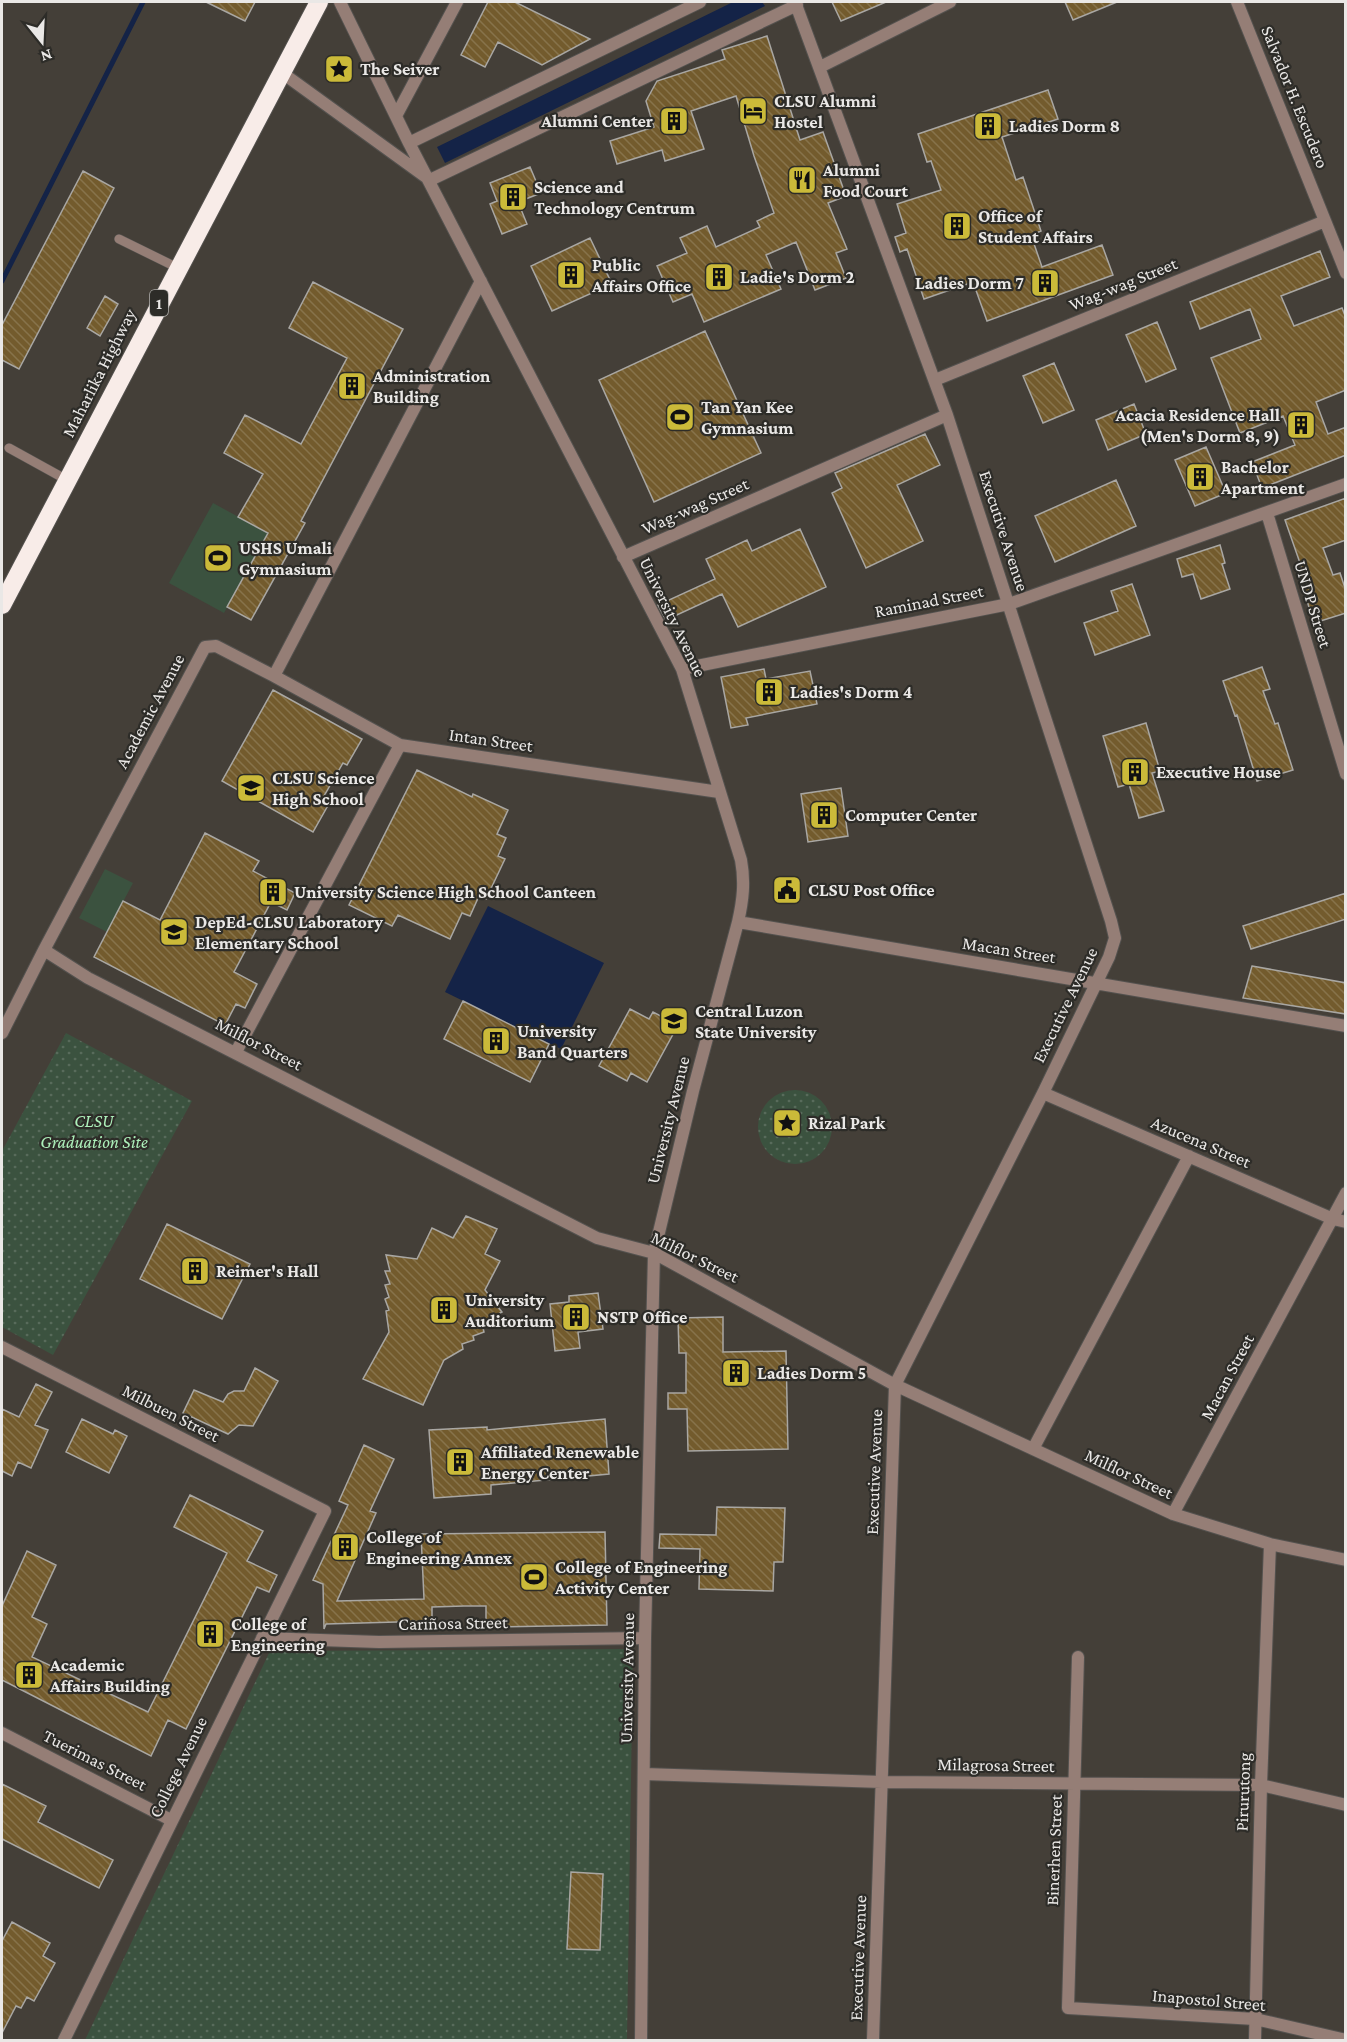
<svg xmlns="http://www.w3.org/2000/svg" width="1347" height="2042" font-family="'Crimson Pro',serif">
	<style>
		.built { fill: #443f38 }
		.green { fill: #3b523f }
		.park { fill: url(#park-dots) }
		.water { fill: #142347 }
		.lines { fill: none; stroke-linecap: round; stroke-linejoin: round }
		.stream { stroke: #142347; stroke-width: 5 }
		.building { fill: url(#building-back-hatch); stroke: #a9a7a3; stroke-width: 1.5 }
		.lane-casing { stroke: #54524f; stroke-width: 10 }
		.street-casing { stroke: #54524f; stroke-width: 14 }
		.highway-casing { stroke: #54524f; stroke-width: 20 }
		.lane { stroke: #957e76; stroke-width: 9 }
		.street { stroke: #957e76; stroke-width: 12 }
		.highway { stroke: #f8ece8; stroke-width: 18 }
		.labels { text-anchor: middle; stroke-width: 4.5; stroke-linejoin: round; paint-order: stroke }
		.shield { fill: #2d2c28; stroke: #b1b0ad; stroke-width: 1.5 }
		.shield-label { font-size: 16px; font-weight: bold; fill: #eae8e6 }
		.poi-label { font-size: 18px; font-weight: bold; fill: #eae8e6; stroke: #2d2c28; text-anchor: start }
		.street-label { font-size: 18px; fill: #eae8e6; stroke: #2d2c28 }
		.park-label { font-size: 18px; font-style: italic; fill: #adf0ba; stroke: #2d2c28 }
	</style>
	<defs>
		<pattern id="park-dots" width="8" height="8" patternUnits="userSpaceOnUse" patternTransform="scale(1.5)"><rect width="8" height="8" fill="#3b523f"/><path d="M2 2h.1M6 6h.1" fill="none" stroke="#586b5b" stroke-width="1.8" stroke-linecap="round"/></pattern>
		<pattern id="building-back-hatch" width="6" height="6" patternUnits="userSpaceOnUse" patternTransform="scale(1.5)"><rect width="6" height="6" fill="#735b2d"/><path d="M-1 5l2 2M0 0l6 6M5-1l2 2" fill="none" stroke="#87734b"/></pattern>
	</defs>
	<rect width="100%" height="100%" fill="#373632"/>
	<path class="built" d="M2,2H1345V2040H2Z"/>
	<path class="green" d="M213,503L268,533L224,613L169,583Z
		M105,869L133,883L107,932L79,918Z"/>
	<path class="park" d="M66,1033L192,1101L53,1355L2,1327V1151Z
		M758 1127a37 37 0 1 1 74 0a37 37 0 1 1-74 0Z
		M633,1649L627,2040H85L270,1651Z"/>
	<path class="water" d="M733,2H762L765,6L445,163L437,147Z
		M488,906L604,963L561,1049L445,992Z"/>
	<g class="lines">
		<path class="stream" d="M2,281L143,2"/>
	</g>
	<path class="building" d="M206,2H255L245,21Z
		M488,2H515L590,39L542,65L498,42L485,67L461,55Z
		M832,2H886L841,21Z
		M1065,2H1117L1073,20Z
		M767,36L800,140L823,132L846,196L828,203L847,249L836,253L846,278L815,290L796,242L766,255L781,289L704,322L692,294L673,302L657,266L687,253L680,238L707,226L716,247L760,227L757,221L774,213L754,156L736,96L691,111L704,149L665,161L662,150L617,164L610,141L654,127L646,101L657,81L725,59L722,50Z
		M1048,90L1058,119L1002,137L1016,180L1023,177L1041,231L1031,235L1042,267L1102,245L1113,275L987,321L973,282L924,299L907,249L900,252L895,237L906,233L897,204L941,190L931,161L927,162L918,134Z
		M530,167L541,193L518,202L527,224L502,234L490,204L497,201L490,183Z
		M83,171L114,188L19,369L2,360V325Z
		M590,238L612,284L552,311L531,266Z
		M1320,251L1330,277L1281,296L1294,326L1342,308L1346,318V390L1316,402L1328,434L1346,427V455L1262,488L1252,462L1295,445L1283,416L1240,433L1211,358L1261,339L1250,309L1200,329L1190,302Z
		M313,282L403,329L301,521L305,523L251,620L227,607L268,533L238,517L263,474L224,453L245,415L301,444L347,358L289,328Z
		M105,296L118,304L100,336L87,328Z
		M1157,322L1176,369L1146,382L1126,335Z
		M705,331L761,453L654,502L599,380Z
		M1054,363L1074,410L1043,423L1023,376Z
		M1134,404L1146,434L1108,450L1096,420Z
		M925,434L940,465L897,485L923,541L866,568L832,493L842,488L835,473Z
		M1206,447L1226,493L1195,506L1175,460Z
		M1116,480L1136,526L1055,562L1035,516Z
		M1346,498V540L1323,548L1333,575L1340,573L1346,591V613L1314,623L1302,585L1307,583L1285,520Z
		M800,529L826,587L738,627L722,594L666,620L658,605L715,579L706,559L747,540L752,551Z
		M1220,545L1225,563L1222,564L1230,589L1201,599L1193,574L1182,577L1177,559Z
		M1132,584L1150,635L1095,655L1084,623L1118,611L1111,591Z
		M1262,667L1270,689L1263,691L1275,724L1278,723L1293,770L1257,781L1237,715L1235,716L1223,681Z
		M764,669L766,679L810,671L817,704L746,718L748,725L731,728L721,677Z
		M273,690L362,739L347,765L343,763L324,796L331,800L313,832L222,781Z
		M1146,723L1160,771L1152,773L1164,811L1139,818L1129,784L1118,787L1103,736Z
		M417,770L472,797L473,794L508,810L497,834L506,838L498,856L505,859L486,899L479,896L470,916L462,913L450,939L398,915L392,926L349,905Z
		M841,788L848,836L808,842L801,794Z
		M205,833L259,861L253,871L295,893L287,910L271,902L234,972L257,984L245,1008L236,1004L225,1025L94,957L123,901L160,920Z
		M1346,893V919L1251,949L1243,926Z
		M1252,966L1346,983V1014L1243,998Z
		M463,1001L549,1044L530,1082L444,1039Z
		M630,1009L649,1019L653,1012L678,1025L647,1082L631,1073L627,1081L599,1066Z
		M466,1216L497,1229L485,1254L500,1261L485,1290L502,1312L491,1318L494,1323L483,1328L484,1332L473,1336L474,1340L462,1344L463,1349L444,1360L423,1405L363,1379L389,1332L386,1311L389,1310L385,1299L389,1297L385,1285L390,1284L385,1271H390L386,1255L417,1259L432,1228L453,1238Z
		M167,1224L250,1264L222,1319L140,1279Z
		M598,1293L603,1329L578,1332L580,1348L555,1351L550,1304L569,1302V1296Z
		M723,1317V1352L786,1351L788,1449L688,1451L687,1409H668V1393H686V1353H679L678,1318Z
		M255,1368L278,1381L253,1426L239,1425L228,1434L183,1413L194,1390L223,1402L228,1394L234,1391H244Z
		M36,1384L52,1392L35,1425L48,1430L31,1468L18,1462L12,1476L2,1471V1409L19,1417Z
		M82,1419L113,1434L115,1430L127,1436L109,1473L66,1452Z
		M605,1419L609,1474L491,1485V1494L434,1498L429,1430L487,1427V1430Z
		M364,1445L394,1459L370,1511L376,1513L337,1601L424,1599L421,1534L605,1532L607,1625L486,1627V1606H464L432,1607V1621L326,1624L324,1629L323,1584L313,1580L348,1505L339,1501Z
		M190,1495L263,1531L247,1561L277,1575L269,1592L257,1587L186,1729L168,1720L151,1756L2,1680V1606L27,1551L56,1565L32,1617L47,1624L32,1657L148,1712L227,1553L174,1527Z
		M717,1507L785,1508L783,1562H774L773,1591L699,1589L700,1549L659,1548L660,1534L716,1535Z
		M2,1784L46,1806L38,1822L113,1860L99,1888L2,1839Z
		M571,1872L603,1874L600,1950L567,1949Z
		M12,1922L50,1943L43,1956L55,1963L34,2001L27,1997L21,2008L16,2006L2,2033V1941Z"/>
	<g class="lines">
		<g class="lane-casing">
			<path id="lane" d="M119,239L178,268
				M9,448L67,480"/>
		</g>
		<g class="street-casing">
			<path id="street" d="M340,2L409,143L682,669L741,860C745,882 743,900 738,922L693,1091L654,1253L645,1638L641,2040
				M795,2L947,415L1111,921L1115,938L1109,957L1043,1093L895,1385L873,2040
				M1237,2L1346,273
				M820,67L950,2
				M281,72L430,180L797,5
				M396,116L457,2
				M409,143L700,2
				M935,380L1325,221
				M1267,513L1346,774
				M623,557L947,415
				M682,669L1009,604L1346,484
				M274,676L400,745L719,792
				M738,922L1346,1026
				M44,950L88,978L597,1238L654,1253L895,1385L1173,1514L1270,1544L1346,1560
				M2,1033L44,950L205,647L216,646L274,676L481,281
				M236,1052L400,745
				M1043,1093L1333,1219L1346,1222
				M2,1347L325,1511L64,2040
				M1033,1449L1189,1156
				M1173,1514L1346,1193
				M262,1638L379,1642L645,1638
				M1078,1657L1068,2008L1255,2019L1346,2040
				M2,1733L171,1820
				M644,1774L882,1782L1261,1785L1346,1805
				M1255,2040L1261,1785L1270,1544"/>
		</g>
		<g class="highway-casing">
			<path id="highway" d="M2,605L319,2"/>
		</g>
		<use href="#lane" class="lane"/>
		<use href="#street" class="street"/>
		<use href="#highway" class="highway"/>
	</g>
	<defs>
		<g id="sight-square" transform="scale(1.5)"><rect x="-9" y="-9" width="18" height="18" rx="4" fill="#cbba39" stroke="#2d2c28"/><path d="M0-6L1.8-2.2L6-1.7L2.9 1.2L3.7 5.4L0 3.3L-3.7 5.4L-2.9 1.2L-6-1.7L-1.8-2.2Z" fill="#111"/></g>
		<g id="hotel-square" transform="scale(1.5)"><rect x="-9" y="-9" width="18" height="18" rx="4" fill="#cbba39" stroke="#2d2c28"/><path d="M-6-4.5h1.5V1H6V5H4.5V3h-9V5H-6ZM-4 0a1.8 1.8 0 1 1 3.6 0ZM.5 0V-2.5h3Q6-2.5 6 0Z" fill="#111"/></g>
		<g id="building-square" transform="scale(1.5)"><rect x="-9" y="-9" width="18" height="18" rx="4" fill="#cbba39" stroke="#2d2c28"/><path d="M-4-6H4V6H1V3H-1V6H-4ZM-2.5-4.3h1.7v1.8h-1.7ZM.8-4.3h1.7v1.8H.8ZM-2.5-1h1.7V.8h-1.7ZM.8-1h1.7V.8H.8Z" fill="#111"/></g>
		<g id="restaurant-square" transform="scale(1.5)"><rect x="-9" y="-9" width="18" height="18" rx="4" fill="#cbba39" stroke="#2d2c28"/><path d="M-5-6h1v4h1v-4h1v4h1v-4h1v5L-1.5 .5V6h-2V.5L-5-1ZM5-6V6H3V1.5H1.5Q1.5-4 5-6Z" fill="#111"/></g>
		<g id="stadium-square" transform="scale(1.5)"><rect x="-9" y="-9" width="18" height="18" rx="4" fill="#cbba39" stroke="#2d2c28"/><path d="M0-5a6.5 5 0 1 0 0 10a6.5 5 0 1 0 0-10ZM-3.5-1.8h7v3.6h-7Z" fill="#111"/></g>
		<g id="school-square" transform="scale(1.5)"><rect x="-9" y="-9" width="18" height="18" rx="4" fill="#cbba39" stroke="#2d2c28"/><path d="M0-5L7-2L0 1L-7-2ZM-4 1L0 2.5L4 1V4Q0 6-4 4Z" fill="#111"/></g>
		<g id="civic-square" transform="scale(1.5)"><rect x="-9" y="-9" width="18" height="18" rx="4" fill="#cbba39" stroke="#2d2c28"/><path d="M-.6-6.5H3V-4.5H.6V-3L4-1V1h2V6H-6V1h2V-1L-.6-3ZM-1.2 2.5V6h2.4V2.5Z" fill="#111"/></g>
		<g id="university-square" transform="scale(1.5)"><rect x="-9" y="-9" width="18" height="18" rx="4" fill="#cbba39" stroke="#2d2c28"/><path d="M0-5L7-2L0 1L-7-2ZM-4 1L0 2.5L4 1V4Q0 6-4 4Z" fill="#111"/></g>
	</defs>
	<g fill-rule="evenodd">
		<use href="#sight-square" x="339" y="69"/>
		<use href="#hotel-square" x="753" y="111"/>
		<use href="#building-square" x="674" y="121"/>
		<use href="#building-square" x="988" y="126"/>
		<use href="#restaurant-square" x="802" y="180"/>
		<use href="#building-square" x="513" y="197"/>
		<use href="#building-square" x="957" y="226"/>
		<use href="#building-square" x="571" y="275"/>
		<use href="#building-square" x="719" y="277"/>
		<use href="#building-square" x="1045" y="283"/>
		<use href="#building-square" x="352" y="386"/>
		<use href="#stadium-square" x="680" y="417"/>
		<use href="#building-square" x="1301" y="425"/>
		<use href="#building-square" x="1200" y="477"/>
		<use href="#stadium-square" x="218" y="558"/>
		<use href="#building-square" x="769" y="692"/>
		<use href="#building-square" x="1135" y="772"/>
		<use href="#school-square" x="251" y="788"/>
		<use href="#building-square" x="824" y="815"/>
		<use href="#civic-square" x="787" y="890"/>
		<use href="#building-square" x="273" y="892"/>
		<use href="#school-square" x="174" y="932"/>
		<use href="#university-square" x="674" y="1021"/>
		<use href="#building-square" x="496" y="1041"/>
		<use href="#sight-square" x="787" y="1123"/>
		<use href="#building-square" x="195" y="1271"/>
		<use href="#building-square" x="444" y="1310"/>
		<use href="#building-square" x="576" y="1317"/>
		<use href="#building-square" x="736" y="1373"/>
		<use href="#building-square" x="460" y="1462"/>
		<use href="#building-square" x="345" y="1547"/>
		<use href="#stadium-square" x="534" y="1577"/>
		<use href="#building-square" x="210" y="1634"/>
		<use href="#building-square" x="29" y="1675"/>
	</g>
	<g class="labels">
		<rect class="shield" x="150" y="290" width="18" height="26" rx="4.5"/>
		<g class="shield-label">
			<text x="159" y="309">1</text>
		</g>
		<g class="poi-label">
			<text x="360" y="75">The Seiver</text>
			<text x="774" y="107">CLSU Alumni<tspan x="774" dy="21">Hostel</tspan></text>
			<text x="653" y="127" text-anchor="end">Alumni Center</text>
			<text x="1009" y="132">Ladies Dorm 8</text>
			<text x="823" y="176">Alumni<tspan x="823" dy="21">Food Court</tspan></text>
			<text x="534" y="193">Science and<tspan x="534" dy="21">Technology Centrum</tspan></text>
			<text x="978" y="222">Office of<tspan x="978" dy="21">Student Affairs</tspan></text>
			<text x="592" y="271">Public<tspan x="592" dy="21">Affairs Office</tspan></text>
			<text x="740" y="283">Ladie's Dorm 2</text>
			<text x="1024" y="289" text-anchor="end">Ladies Dorm 7</text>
			<text x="373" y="382">Administration<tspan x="373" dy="21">Building</tspan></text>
			<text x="701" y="413">Tan Yan Kee<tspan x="701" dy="21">Gymnasium</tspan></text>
			<text x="1280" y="421" text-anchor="end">Acacia Residence Hall<tspan x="1280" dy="21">(Men's Dorm 8, 9)</tspan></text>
			<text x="1221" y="473">Bachelor<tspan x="1221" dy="21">Apartment</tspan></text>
			<text x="239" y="554">USHS Umali<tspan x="239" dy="21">Gymnasium</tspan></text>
			<text x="790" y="698">Ladies's Dorm 4</text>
			<text x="1156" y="778">Executive House</text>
			<text x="272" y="784">CLSU Science<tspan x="272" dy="21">High School</tspan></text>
			<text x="845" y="821">Computer Center</text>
			<text x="808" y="896">CLSU Post Office</text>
			<text x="294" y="898">University Science High School Canteen</text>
			<text x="195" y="928">DepEd-CLSU Laboratory<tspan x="195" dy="21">Elementary School</tspan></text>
			<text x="695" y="1017">Central Luzon<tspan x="695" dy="21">State University</tspan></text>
			<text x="517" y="1037">University<tspan x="517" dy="21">Band Quarters</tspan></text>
			<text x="808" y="1129">Rizal Park</text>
			<text x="216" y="1277">Reimer's Hall</text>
			<text x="465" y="1306">University<tspan x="465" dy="21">Auditorium</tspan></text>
			<text x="597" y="1323">NSTP Office</text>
			<text x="757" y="1379">Ladies Dorm 5</text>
			<text x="481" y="1458">Affiliated Renewable<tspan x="481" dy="21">Energy Center</tspan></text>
			<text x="366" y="1543">College of<tspan x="366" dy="21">Engineering Annex</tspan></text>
			<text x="555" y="1573">College of Engineering<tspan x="555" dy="21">Activity Center</tspan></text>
			<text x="231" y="1630">College of<tspan x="231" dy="21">Engineering</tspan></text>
			<text x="50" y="1671">Academic<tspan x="50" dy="21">Affairs Building</tspan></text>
		</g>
		<g class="street-label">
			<text transform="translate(1295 97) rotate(68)" y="6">Salvador H. Escudero</text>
			<text transform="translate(1123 284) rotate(-22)" y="6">Wag-wag Street</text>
			<text transform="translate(99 373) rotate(-63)" y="6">Maharlika Highway</text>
			<text transform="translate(695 506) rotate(-24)" y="6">Wag-wag Street</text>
			<text transform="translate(1004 531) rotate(72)" y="6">Executive Avenue</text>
			<text transform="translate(929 601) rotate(-11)" y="6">Raminad Street</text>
			<text transform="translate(1313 604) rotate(73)" y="6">UNDP Street</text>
			<text transform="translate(673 617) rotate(64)" y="6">University Avenue</text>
			<text transform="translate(150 711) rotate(-62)" y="6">Academic Avenue</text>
			<text transform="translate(491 740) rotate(8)" y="6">Intan Street</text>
			<text transform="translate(1009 950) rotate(9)" y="6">Macan Street</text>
			<text transform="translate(1065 1005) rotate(-64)" y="6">Executive Avenue</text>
			<text transform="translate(259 1044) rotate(27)" y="6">Milflor Street</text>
			<text transform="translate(668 1120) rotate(-76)" y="6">University Avenue</text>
			<text transform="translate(1201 1142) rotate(23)" y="6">Azucena Street</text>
			<text transform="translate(695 1257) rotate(26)" y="6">Milflor Street</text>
			<text transform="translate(1227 1377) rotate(-62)" y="6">Macan Street</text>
			<text transform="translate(171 1413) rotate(27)" y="6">Milbuen Street</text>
			<text transform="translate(874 1472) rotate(-88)" y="6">Executive Avenue</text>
			<text transform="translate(1129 1474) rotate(25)" y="6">Milflor Street</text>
			<text transform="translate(453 1623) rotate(-1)" y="6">Cariñosa Street</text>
			<text transform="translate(627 1678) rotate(-89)" y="6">University Avenue</text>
			<text transform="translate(95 1760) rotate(27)" y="6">Tuerimas Street</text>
			<text transform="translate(996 1765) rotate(1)" y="6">Milagrosa Street</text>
			<text transform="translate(178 1767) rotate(-64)" y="6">College Avenue</text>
			<text transform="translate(1243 1792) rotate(-88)" y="6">Pirurutong</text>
			<text transform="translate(1054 1850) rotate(-88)" y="6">Binerhen Street</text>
			<text transform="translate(858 1958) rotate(-88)" y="6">Executive Avenue</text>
			<text transform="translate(1209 2000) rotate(5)" y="6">Inapostol Street</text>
		</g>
		<g class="park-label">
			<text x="94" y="1127">CLSU<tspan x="94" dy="21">Graduation Site</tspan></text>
		</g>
	</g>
	<rect width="1347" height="2042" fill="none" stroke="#eae8e6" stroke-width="6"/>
	<g transform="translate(42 42) rotate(162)" stroke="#2d2c28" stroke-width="4.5" paint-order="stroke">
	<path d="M0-4.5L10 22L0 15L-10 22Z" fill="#eae8e6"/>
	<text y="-9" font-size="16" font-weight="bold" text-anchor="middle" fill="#eae8e6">N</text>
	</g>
</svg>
